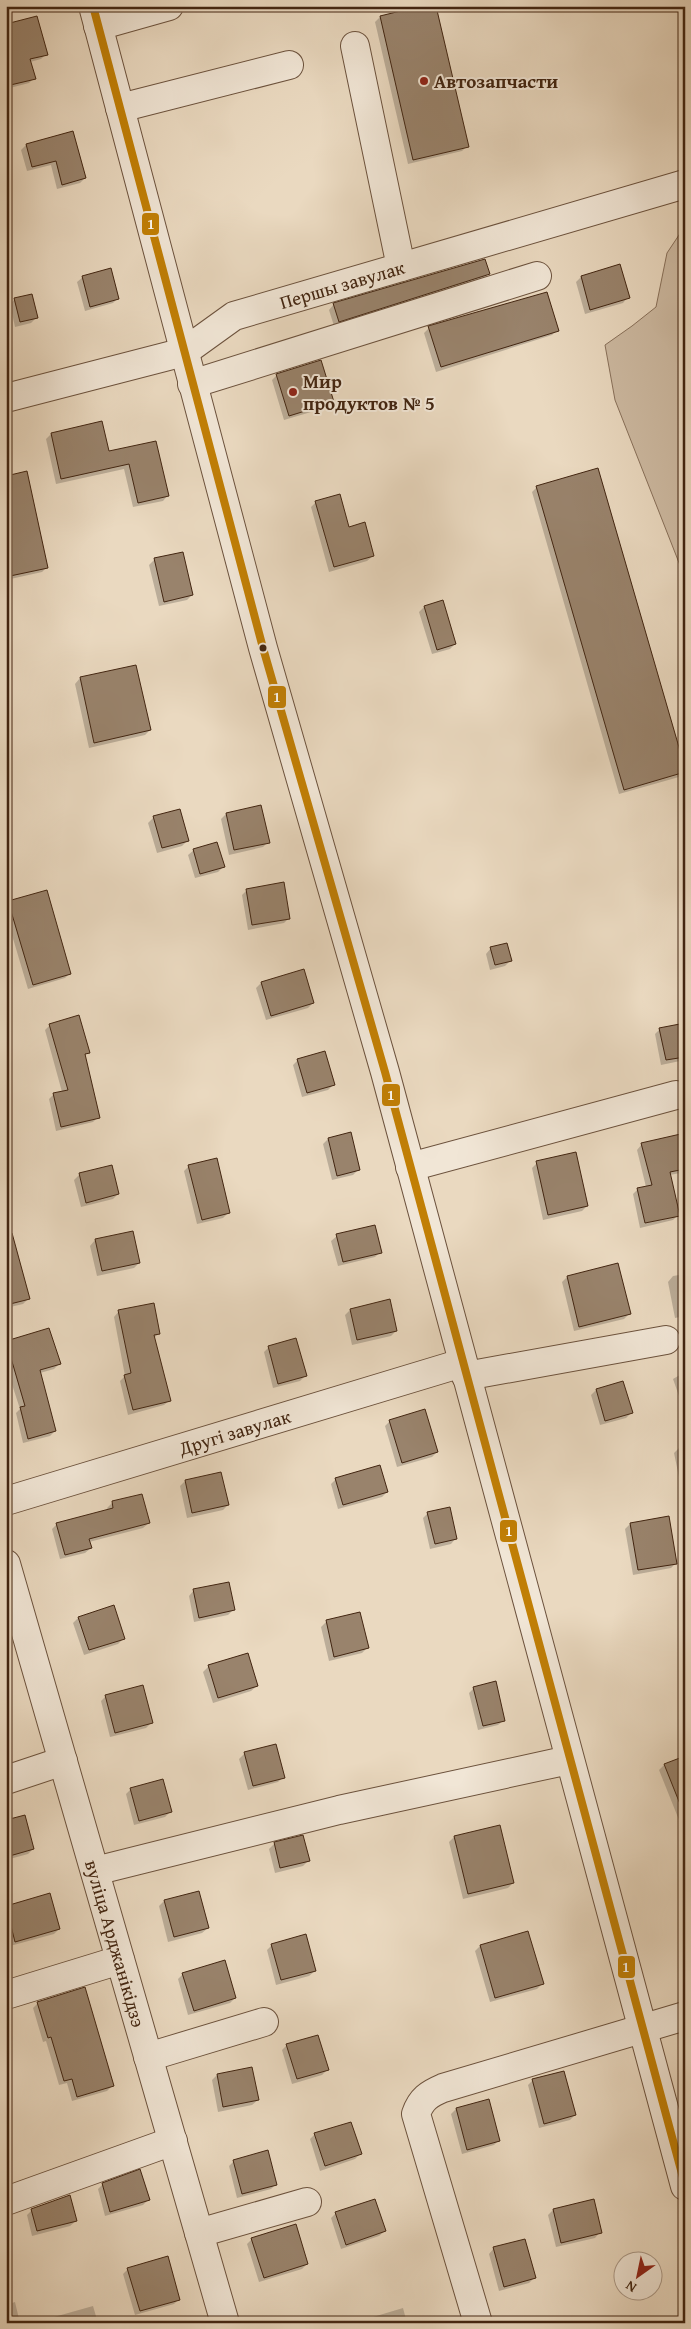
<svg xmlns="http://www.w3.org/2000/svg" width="691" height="2329" font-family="'Gentium Book Plus',serif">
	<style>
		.green { fill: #cdbaa2; stroke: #88705a }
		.shadow { fill: #0003 }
		.building { fill: #99836c; stroke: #422511 }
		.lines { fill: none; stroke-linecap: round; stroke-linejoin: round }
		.minor-casing { stroke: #6c523d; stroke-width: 30 }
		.minor { stroke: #f1e6d6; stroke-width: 28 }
		.bus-1-casing { stroke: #f1e6d6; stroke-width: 11 }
		.bus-1 { stroke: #c17f05; stroke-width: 8 }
		.poi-dot { fill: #8f2418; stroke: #f1e6d6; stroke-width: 2 }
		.bus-dot { fill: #422511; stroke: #f1e6d6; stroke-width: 2 }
		.labels { text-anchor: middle; stroke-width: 4; stroke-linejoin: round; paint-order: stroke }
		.poi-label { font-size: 19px; font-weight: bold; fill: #422511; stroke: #f1e6d6; text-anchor: start }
		.street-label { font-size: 19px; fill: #422511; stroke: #f1e6d6 }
		.line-badge { stroke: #f1e6d6; stroke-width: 2 }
		.badge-label { font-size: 14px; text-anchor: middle; font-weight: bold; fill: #fff }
	</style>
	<rect width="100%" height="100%" fill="#ead9c0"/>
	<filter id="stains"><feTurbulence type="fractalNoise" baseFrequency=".004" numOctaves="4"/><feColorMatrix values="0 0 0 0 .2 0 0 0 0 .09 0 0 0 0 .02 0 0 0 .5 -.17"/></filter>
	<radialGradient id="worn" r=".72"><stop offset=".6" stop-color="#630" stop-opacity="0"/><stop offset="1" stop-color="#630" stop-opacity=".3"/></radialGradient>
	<path class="green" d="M685,226V578L615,400L605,345L632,326L656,307L667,253Z"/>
	<path class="shadow" d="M308,6H321L308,9Z
		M426,6L467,146L462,151L408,164L375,22L380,17Z
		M6,25L46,54L41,59L30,62L34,78L29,83L6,89Z
		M72,132L85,178L80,183L57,189L51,165L27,171L21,150L26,145Z
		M619,266L628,297L623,303L585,314L576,282L581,277Z
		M488,274L483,279L334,326L329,310L334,304Z
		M83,277L118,298L113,303L85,311L77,282Z
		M15,299L36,318L31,323L15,327L10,304Z
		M429,328L557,330L552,335L436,372L424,333Z
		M277,375L333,402L328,407L284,420L272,380Z
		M51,434L108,453L155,442L168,495L163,501L133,507L124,469L56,484L46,439Z
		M6,477L47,567L42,572L6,580Z
		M537,487L685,772L679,777L619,794L532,492Z
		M316,502L348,528L373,556L367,561L329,572L311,507Z
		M182,553L192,595L187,600L159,606L149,565L154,560Z
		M442,602L455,644L450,649L432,654L419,612L424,607Z
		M135,666L150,730L145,735L89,748L75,684L80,678Z
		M179,810L187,841L182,846L157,853L148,823L153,818Z
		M226,814L268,842L263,847L229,855L221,819Z
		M194,850L223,867L218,872L195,878L188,855Z
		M247,890L289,918L284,923L248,930L242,895Z
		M9,902L70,973L65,978L28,989L6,915V905Z
		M491,948L510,961L505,966L490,970L486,954Z
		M303,971L313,1003L308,1008L266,1020L256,988L261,983Z
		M685,1024V1060L661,1065L655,1034L660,1029Z
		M50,1025L88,1052L84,1056L98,1117L93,1122L56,1131L49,1099L54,1094L62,1092L45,1030Z
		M298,1060L334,1084L328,1090L302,1097L293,1065Z
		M350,1134L358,1170L353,1175L332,1180L323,1144L328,1139Z
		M685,1134V1172L670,1175L678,1215L673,1220L640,1228L633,1194L638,1189L646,1187L637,1150L642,1144Z
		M537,1163L587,1206L582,1211L543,1220L532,1168Z
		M189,1166L229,1212L223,1218L197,1224L184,1171Z
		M111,1167L118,1194L113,1199L81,1207L74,1180L79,1175Z
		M337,1236L380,1252L375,1257L338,1266L331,1241Z
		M95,1240L139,1263L134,1268L97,1276L90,1246Z
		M6,1266L28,1299L23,1304L6,1308Z
		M685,1274V1316L675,1318L668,1282L673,1276Z
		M567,1277L629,1314L624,1319L574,1331L562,1282Z
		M350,1310L396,1331L391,1336L352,1345L345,1315Z
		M119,1311L158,1334L154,1338L170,1400L164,1405L128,1415L120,1381L125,1376L114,1317Z
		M49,1330L59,1364L54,1369L40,1373L55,1431L50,1436L23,1443L16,1413L20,1409L6,1366V1342Z
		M269,1347L305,1376L300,1381L273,1388L264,1352Z
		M685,1372V1413L673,1379Z
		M622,1382L631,1413L626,1418L600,1425L591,1395L596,1390Z
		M390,1421L437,1452L432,1457L397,1467L385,1426Z
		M685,1447V1476L679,1477L674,1453L679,1448Z
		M220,1473L228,1505L223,1510L187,1518L180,1486L185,1481Z
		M336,1479L387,1492L382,1497L338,1509L331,1484Z
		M112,1503L149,1523L143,1528L89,1542L91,1548L85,1553L60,1559L52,1529L57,1524L108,1510L107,1508Z
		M428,1513L456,1538L451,1544L430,1549L423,1518Z
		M668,1518L676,1563L671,1568L633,1575L625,1529L630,1524Z
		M194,1590L233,1610L228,1615L194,1622L189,1596Z
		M78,1618L123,1639L118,1644L84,1655L73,1623Z
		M326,1622L367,1648L362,1653L329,1661L321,1627Z
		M247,1655L257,1686L251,1691L213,1703L203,1672L208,1667Z
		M474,1688L504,1720L498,1725L478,1730L469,1693Z
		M106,1696L151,1723L146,1728L110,1737L101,1701Z
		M244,1754L283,1777L278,1782L248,1790L239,1759Z
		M685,1757V1835L659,1770L664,1765Z
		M131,1789L170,1812L165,1817L134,1825L126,1794Z
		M6,1821L33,1849L28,1854L6,1860Z
		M454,1837L513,1883L508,1888L463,1899L449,1842Z
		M274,1844L308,1861L303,1866L275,1873L269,1849Z
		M164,1901L208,1928L202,1933L168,1942L159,1906Z
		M6,1907L59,1929L54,1934L10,1946L6,1933Z
		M272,1945L315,1971L309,1976L276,1985L267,1950Z
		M480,1946L542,1984L537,1989L490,2002L475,1951Z
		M183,1974L235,1998L230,2003L188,2015L178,1979Z
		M38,2003L112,2086L107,2091L72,2101L67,2083L59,2085L46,2041L43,2042L33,2008Z
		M287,2045L327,2070L322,2075L292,2084L282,2050Z
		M217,2075L258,2100L252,2105L218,2112L212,2080Z
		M533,2080L575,2115L570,2120L539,2128L528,2085Z
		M488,2101L499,2140L494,2145L462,2154L451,2114L456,2109Z
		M315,2134L360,2154L355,2159L320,2171L310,2139Z
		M234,2161L276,2184L271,2189L237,2198L229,2166Z
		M103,2184L148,2200L143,2205L105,2216L98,2189Z
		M32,2210L76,2221L70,2226L32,2236L27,2215Z
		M553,2210L600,2232L595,2238L556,2247L548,2215Z
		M336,2213L385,2231L379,2236L341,2249L331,2218Z
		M252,2239L307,2264L302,2269L259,2282L247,2244Z
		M494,2248L534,2278L529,2283L499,2291L489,2254Z
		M128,2269L179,2299L174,2304L135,2315L123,2274Z
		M15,2302L20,2323H6V2305Z
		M93,2306L98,2323H49L54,2317Z
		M403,2308L407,2323H360L363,2320Z"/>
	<path class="building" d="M421,6H436L469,147L413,160L380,16Z
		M37,16L48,55L30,59L36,79L6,86V24Z
		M73,131L86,178L62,185L56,161L32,167L26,144Z
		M485,259L490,274L339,322L333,303Z
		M620,264L630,298L590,310L581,276Z
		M111,268L119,299L90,307L82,276Z
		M547,292L559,331L441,367L428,326Z
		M32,294L38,318L20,322L14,298Z
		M321,360L334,402L289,416L276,374Z
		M102,421L109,451L156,441L169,496L138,503L129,464L61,479L51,433Z
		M598,468L685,768V772L624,790L536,486Z
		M27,471L48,568L10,576L6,559V476Z
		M340,494L349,527L365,522L374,556L334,567L315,501Z
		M183,552L193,595L164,602L154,558Z
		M443,600L456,644L437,650L424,606Z
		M136,665L151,730L94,743L80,677Z
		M261,805L270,843L234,850L226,813Z
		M180,809L189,841L162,848L153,816Z
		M217,842L225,867L200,874L193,849Z
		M284,882L290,919L252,925L246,889Z
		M47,890L71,974L33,985L8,901Z
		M507,943L512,961L495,965L490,947Z
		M304,969L314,1003L271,1016L261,982Z
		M79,1015L90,1053L85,1054L100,1118L61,1127L53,1093L68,1090L49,1024Z
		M685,1023V1057L666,1060L659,1028Z
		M325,1051L335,1085L307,1093L297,1059Z
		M351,1132L360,1170L337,1176L328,1138Z
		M685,1133V1169L670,1172L680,1216L645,1223L637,1188L652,1185L641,1143Z
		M576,1152L588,1206L548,1215L536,1161Z
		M217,1158L230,1213L202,1220L188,1165Z
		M112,1165L119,1194L86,1203L79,1173Z
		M375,1225L382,1253L343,1262L336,1234Z
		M133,1231L140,1263L102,1271L95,1239Z
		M12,1233L30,1299L6,1305V1234Z
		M618,1263L631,1314L579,1327L567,1276Z
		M390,1299L397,1331L357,1340L350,1309Z
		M154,1303L160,1334L154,1335L171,1401L133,1410L124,1375L131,1373L118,1310Z
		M49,1328L61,1364L40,1370L56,1431L28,1439L20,1407L25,1406L6,1341Z
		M296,1338L307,1376L278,1384L268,1346Z
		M623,1381L633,1413L605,1421L596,1389Z
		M425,1409L438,1452L402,1463L389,1420Z
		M380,1465L388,1492L343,1505L335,1478Z
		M221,1472L229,1505L192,1513L185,1480Z
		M142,1494L150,1523L89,1539L92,1548L65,1555L56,1523L113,1508L112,1501Z
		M450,1507L457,1539L435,1544L427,1512Z
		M669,1516L677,1564L638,1570L630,1523Z
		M229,1582L235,1610L199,1618L193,1589Z
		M114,1605L125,1639L89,1650L78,1617Z
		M360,1612L369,1648L334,1657L326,1620Z
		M248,1653L258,1686L218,1698L208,1665Z
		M496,1681L505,1721L483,1726L473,1687Z
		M143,1685L153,1723L115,1733L105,1695Z
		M276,1744L285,1778L253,1786L244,1752Z
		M685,1756V1814H684L664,1764Z
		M163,1779L172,1812L139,1821L130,1788Z
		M25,1815L34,1849L6,1857V1820Z
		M500,1825L514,1883L468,1894L454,1836Z
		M303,1835L310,1861L280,1868L274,1842Z
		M199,1891L209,1928L174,1937L164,1900Z
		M50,1893L60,1929L15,1942L6,1906Z
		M528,1931L544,1984L495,1998L480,1945Z
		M306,1934L316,1971L281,1980L271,1944Z
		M225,1960L236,1998L194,2011L182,1973Z
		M85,1987L114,2086L77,2097L72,2079L64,2081L51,2037L48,2038L37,2002Z
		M318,2035L329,2070L297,2079L286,2044Z
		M252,2067L259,2100L223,2107L217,2074Z
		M564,2071L576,2115L544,2124L532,2079Z
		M489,2099L500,2141L467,2150L456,2108Z
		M351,2122L362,2154L325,2166L314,2133Z
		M268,2150L277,2185L242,2194L233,2160Z
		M140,2169L150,2200L110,2212L102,2183Z
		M70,2195L77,2221L37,2231L31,2209Z
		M375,2199L386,2231L346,2245L335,2212Z
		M594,2199L602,2233L561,2243L553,2209Z
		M296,2224L308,2264L264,2278L251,2238Z
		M525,2239L536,2278L504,2287L493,2247Z
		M168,2256L180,2300L140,2311L127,2268Z"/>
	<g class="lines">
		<g class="minor-casing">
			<g id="minor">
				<path d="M93,6L263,648L385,1072L685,2186"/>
				<path d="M98,26L169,6"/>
				<path d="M355,46L401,267"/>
				<path d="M120,108L289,65"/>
				<path d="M192,384L537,276"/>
				<path id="s1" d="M6,398L184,352L234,316L685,184"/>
				<path d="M410,1167L676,1095"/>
				<path d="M466,1376L666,1340"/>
				<path id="s2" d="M6,1501L462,1363"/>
				<path id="s3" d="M6,1564L225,2323"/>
				<path d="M6,1780L63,1761"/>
				<path d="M95,1871L339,1810L569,1760"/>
				<path d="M6,1995L120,1960"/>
				<path d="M148,2057L264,2022"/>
				<path d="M6,2201L173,2141"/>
				<path d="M199,2233L307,2202"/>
				<path d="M478,2323L416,2114C421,2099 429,2094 443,2088L685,2016"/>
			</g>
		</g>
		<use href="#minor" class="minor"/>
		<g class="bus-1-casing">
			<path id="bus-1" d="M93,6L263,648L385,1072L685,2185"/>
		</g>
		<use href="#bus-1" class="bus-1"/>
	</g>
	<g class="poi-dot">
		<circle cx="424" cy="81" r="5"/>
		<circle cx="293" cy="392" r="5"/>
	</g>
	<circle class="bus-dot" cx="263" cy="648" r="4.5"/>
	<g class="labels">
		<g class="poi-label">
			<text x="434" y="88">Автозапчасти</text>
			<text x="303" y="388">Мир<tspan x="303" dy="22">продуктов № 5</tspan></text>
		</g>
		<g class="street-label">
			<text dy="7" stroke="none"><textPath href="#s1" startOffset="358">Першы завулак</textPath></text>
			<text dy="7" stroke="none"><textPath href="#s2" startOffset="239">Другі завулак</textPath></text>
			<text dy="7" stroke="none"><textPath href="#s3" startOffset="395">вуліца Арджанікідзэ</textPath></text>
		</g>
	</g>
	<g class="line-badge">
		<rect x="141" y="212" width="19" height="24" rx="5" fill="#c17f05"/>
		<rect x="267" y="685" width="20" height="24" rx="5" fill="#c17f05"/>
		<rect x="381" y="1083" width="20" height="24" rx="5" fill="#c17f05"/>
		<rect x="499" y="1519" width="19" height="24" rx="5" fill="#c17f05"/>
		<rect x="617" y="1955" width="19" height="24" rx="5" fill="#c17f05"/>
	</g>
	<g class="badge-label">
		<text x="151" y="229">1</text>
		<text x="277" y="702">1</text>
		<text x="391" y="1100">1</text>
		<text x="509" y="1536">1</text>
		<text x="626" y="1972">1</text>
	</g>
	<rect width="691" height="2329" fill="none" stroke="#ead9c0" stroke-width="25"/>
	<rect x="8" y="8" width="676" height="2314" fill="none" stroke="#422511" stroke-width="2.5"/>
	<rect x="12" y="12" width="666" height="2304" fill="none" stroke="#422511"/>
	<g transform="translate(638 2276) rotate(213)"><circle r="24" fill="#f1e6d6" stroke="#ab9987"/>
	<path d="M0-4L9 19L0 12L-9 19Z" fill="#8f2418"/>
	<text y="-8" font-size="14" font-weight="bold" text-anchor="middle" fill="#422511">N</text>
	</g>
	<rect width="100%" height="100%" filter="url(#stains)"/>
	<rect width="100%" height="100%" fill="url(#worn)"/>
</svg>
